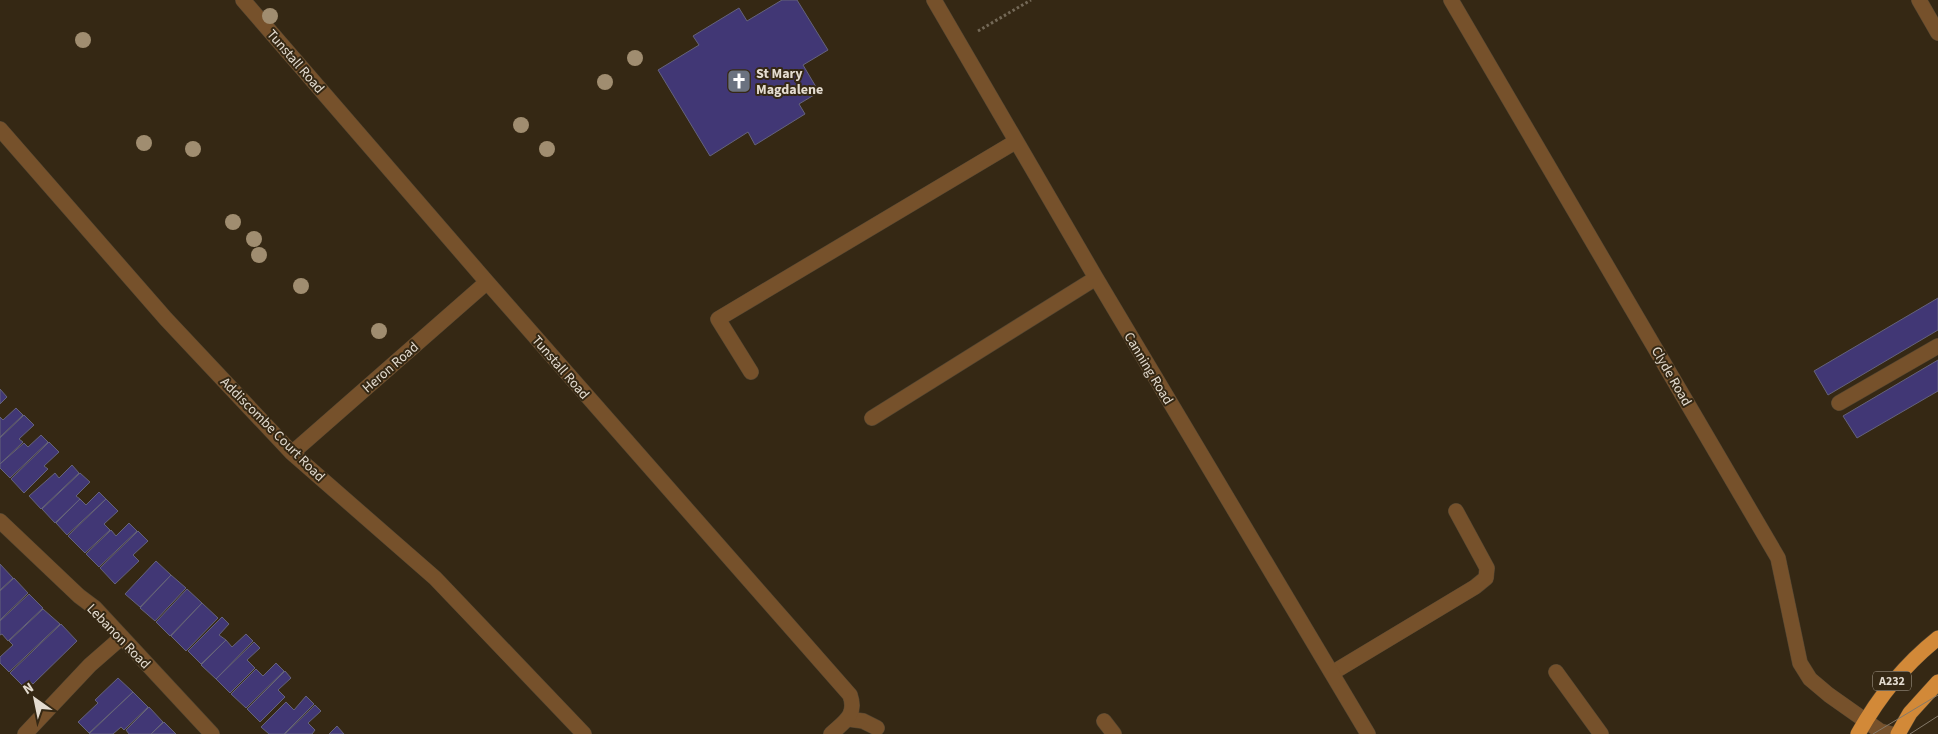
<svg xmlns="http://www.w3.org/2000/svg" width="1938" height="734" font-family="'Source Sans 3',sans-serif">
	<style>
		.building { fill: #413775; stroke: #65637b }
		.lines { fill: none; stroke-linecap: round; stroke-linejoin: round }
		.lane-casing { stroke: #514532; stroke-width: 16 }
		.street-casing { stroke: #514532; stroke-width: 16 }
		.highway-casing { stroke: #514532; stroke-width: 16 }
		.path { stroke: #746957; stroke-width: 3; stroke-dasharray: 2.5 2.5; stroke-linecap: butt }
		.lane { stroke: #76512b; stroke-width: 15 }
		.street { stroke: #76512b; stroke-width: 15 }
		.highway { stroke: #d28938; stroke-width: 15 }
		.tram { stroke: #847969; stroke-width: 1 }
		.tree { fill: #a08d70 }
		.labels { text-anchor: middle; stroke-width: 4; stroke-linejoin: round; paint-order: stroke }
		.shield { fill: #352814; stroke: #b0a698; stroke-width: 1 }
		.shield-label { font-size: 12px; font-weight: bold; fill: #e4dcd0 }
		.street-label { font-size: 14px; fill: #e4dcd0; stroke: #352814 }
		.poi-label { font-size: 14px; font-weight: bold; fill: #e4dcd0; stroke: #352814; text-anchor: start }
	</style>
	<rect width="100%" height="100%" fill="#352814"/>
	<path class="building" d="M782,0H797L828,50L803,65L819,92L799,104L805,114L755,145L748,132L710,156L658,70L699,45L693,36L739,8L747,21Z
		M1938,298V330L1828,395L1814,371Z
		M1938,360V391L1857,438L1843,416Z
		M0,389L7,397L0,404Z
		M16,408L23,415L0,437V417L3,420Z
		M24,415L34,425L19,439L23,442L0,464V438Z
		M41,435L48,442L10,478L0,468V464L24,443L28,447Z
		M49,442L59,452L44,466L48,469L24,493L11,479Z
		M72,465L79,473L41,509L29,496L55,473L59,478Z
		M80,473L90,482L76,496L80,499L55,523L42,509Z
		M99,492L106,499L67,535L56,523L80,499L86,505Z
		M106,499L118,511L104,524L110,530L85,553L68,536Z
		M129,523L137,531L99,567L86,554L111,530L116,536Z
		M138,531L148,541L133,555L139,561L115,584L100,568Z
		M156,561L171,575L140,607L125,594Z
		M0,564L13,578L0,590Z
		M171,575L186,588L155,621L140,608Z
		M14,578L28,593L0,620V591Z
		M187,589L202,603L170,636L156,622Z
		M29,594L43,608L8,641L2,634L0,635V621Z
		M202,603L218,618L186,651L171,636Z
		M43,609L60,624L9,672L0,663V657L13,645L9,641Z
		M222,617L229,624L219,635L226,640L201,664L188,651Z
		M61,624L77,641L33,684L29,681L23,686L10,673Z
		M246,634L253,641L216,679L201,665L226,640L232,647Z
		M254,642L260,648L247,660L255,668L230,693L216,679Z
		M276,663L284,671L246,708L231,694L256,669L263,676Z
		M285,671L291,678L278,690L285,697L260,722L247,709Z
		M118,678L133,692L89,733L78,722L98,703L95,700Z
		M133,692L148,707L124,730L121,727L113,734H89Z
		M306,696L314,704L284,734H269L261,727L286,702L294,710Z
		M315,705L321,711L308,723L315,730L312,734H285Z
		M149,707L163,722L151,734H129L126,730Z
		M164,722L176,734H151Z
		M337,726L344,734H329Z"/>
	<g class="lines">
		<g class="lane-casing">
			<path id="lane" d="M1839,403L1938,346
				M1556,672L1601,734
				M1332,673L1475,587L1486,578L1487,568L1456,511
				M848,719L863,721L877,728
				M1104,721L1114,734"/>
		</g>
		<g class="street-casing">
			<path id="street" d="M243,0L487,282L850,695C857,715 845,721 831,734
				M934,0L1096,278L1368,734
				M1451,0L1778,558L1800,663L1810,679L1829,695L1880,731L1891,734
				M1919,0L1938,33
				M0,129L166,319L292,453L435,578L584,734
				M751,372L718,319L1015,142
				M872,418L1096,278
				M292,453L487,282
				M0,521L79,596L95,608L212,734
				M25,734L90,665L122,637"/>
		</g>
		<g class="highway-casing">
			<path id="highway" d="M1858,734C1879,696 1904,665 1938,638
				M1898,734L1910,713L1938,682"/>
		</g>
		<path class="path" d="M978,31L1031,0"/>
		<use href="#lane" class="lane"/>
		<use href="#street" class="street"/>
		<use href="#highway" class="highway"/>
		<path class="tram" d="M1873,734L1938,695
			M1910,734L1938,716"/>
	</g>
	<g class="tree">
		<circle cx="270" cy="16" r="8"/>
		<circle cx="83" cy="40" r="8"/>
		<circle cx="635" cy="58" r="8"/>
		<circle cx="605" cy="82" r="8"/>
		<circle cx="521" cy="125" r="8"/>
		<circle cx="144" cy="143" r="8"/>
		<circle cx="193" cy="149" r="8"/>
		<circle cx="547" cy="149" r="8"/>
		<circle cx="233" cy="222" r="8"/>
		<circle cx="254" cy="239" r="8"/>
		<circle cx="259" cy="255" r="8"/>
		<circle cx="301" cy="286" r="8"/>
		<circle cx="379" cy="331" r="8"/>
	</g>
	<defs>
		<g id="church-square" transform="scale(1.25)"><rect x="-9" y="-9" width="18" height="18" rx="4" fill="#6b7280" stroke="#352814"/><path d="M-1.2-6h2.4v3.5h3.3v2.4h-3.3V6h-2.4V-.1h-3.3v-2.4h3.3Z" fill="#fff"/></g>
	</defs>
	<g fill-rule="evenodd">
		<use href="#church-square" x="739" y="81"/>
	</g>
	<g class="labels">
		<rect class="shield" x="1873" y="671.5" width="38" height="19" rx="4"/>
		<g class="shield-label">
			<text x="1892" y="685">A232</text>
		</g>
		<g class="street-label">
			<text transform="translate(296 61) rotate(49)" y="5">Tunstall Road</text>
			<text transform="translate(390 367) rotate(-41)" y="5">Heron Road</text>
			<text transform="translate(561 367) rotate(49)" y="5">Tunstall Road</text>
			<text transform="translate(1149 368) rotate(59)" y="5">Canning Road</text>
			<text transform="translate(1672 376) rotate(60)" y="5">Clyde Road</text>
			<text transform="translate(273 429) rotate(45)" y="5">Addiscombe Court Road</text>
			<text transform="translate(119 636) rotate(46)" y="5">Lebanon Road</text>
		</g>
		<g class="poi-label">
			<text x="756" y="78">St Mary<tspan x="756" dy="16">Magdalene</tspan></text>
		</g>
	</g>
	<g transform="translate(35 699) rotate(327)" stroke="#352814" stroke-width="4" paint-order="stroke">
	<path d="M0-4L9 19L0 12L-9 19Z" fill="#e4dcd0"/>
	<text y="-8" font-size="14" font-weight="bold" text-anchor="middle" fill="#e4dcd0">N</text>
	</g>
</svg>
